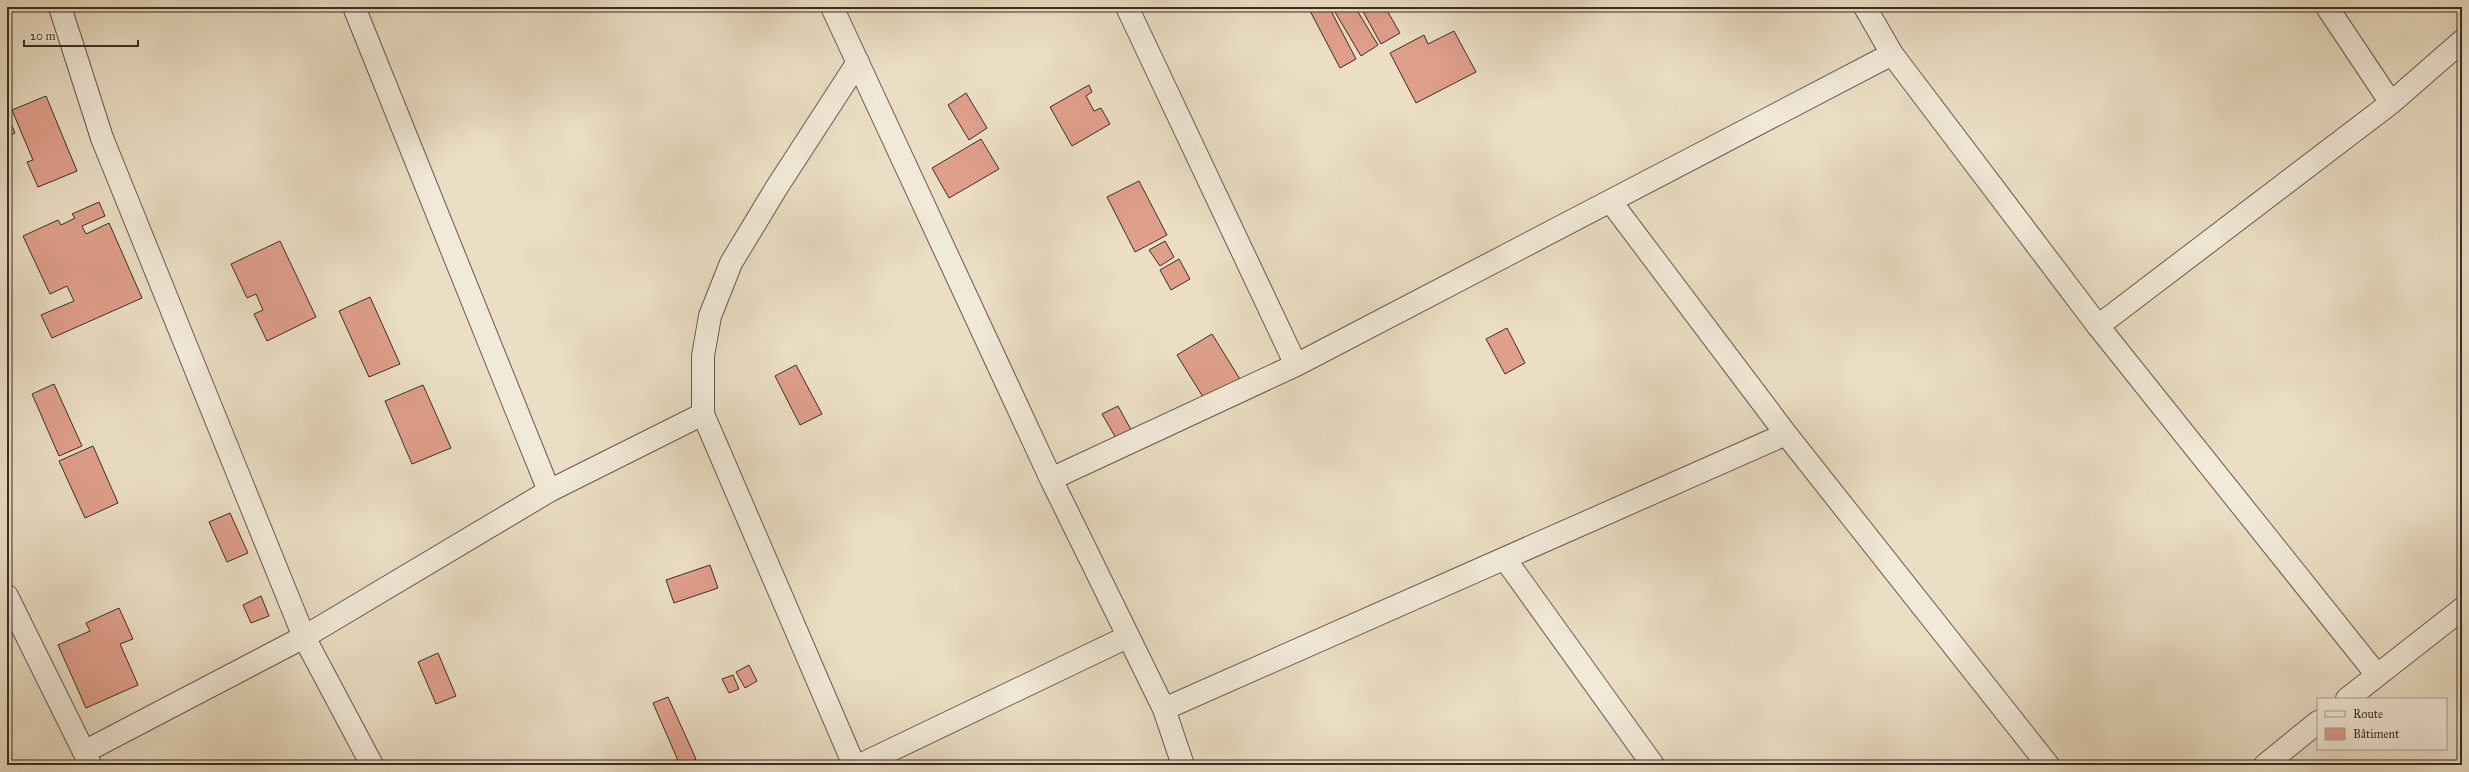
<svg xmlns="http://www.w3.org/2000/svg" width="2469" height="772" font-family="'IM FELL Great Primer',serif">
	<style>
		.building { fill: #df9f8b; stroke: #3c2d25 }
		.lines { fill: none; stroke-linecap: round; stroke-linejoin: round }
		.minor-casing { stroke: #68594d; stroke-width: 24 }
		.tertiary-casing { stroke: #68594d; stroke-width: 24 }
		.minor { stroke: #f2ead9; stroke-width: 22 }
		.tertiary { stroke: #f2ead9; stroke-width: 22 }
	</style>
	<rect width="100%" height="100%" fill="#ebdec4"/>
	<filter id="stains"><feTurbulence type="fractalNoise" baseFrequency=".005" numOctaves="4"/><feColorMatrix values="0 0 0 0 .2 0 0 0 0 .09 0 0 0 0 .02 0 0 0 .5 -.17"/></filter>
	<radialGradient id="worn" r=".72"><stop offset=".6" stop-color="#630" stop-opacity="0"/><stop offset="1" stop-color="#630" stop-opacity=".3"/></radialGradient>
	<path class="building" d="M1308,7H1329L1356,59L1340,68Z
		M1332,7H1355L1378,45L1361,56Z
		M1363,7H1385L1400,33L1381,44L1361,8Z
		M1454,31L1476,72L1416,103L1390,53L1424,35L1428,44Z
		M1089,85L1092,92L1086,96L1094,111L1101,108L1110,124L1072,146L1050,107Z
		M966,93L987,128L969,140L948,105Z
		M46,96L77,171L38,187L27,162L33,160L12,110Z
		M7,114L15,133L7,137Z
		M981,139L999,169L949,198L932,168Z
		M1139,181L1167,235L1135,252L1107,197Z
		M99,202L105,216L82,226L86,234L109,223L142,298L52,338L41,315L74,301L67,286L50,294L23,236L58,220L61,225L75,218L72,214Z
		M280,241L316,317L267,341L254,314L263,310L256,294L247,298L231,264Z
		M1165,241L1174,257L1160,266L1149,250Z
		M1179,259L1190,279L1171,290L1160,270Z
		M370,297L400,364L369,377L339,311Z
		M1507,328L1525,363L1505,374L1486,339Z
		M1212,334L1243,384L1208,405L1177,355Z
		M796,365L822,414L800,425L775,376Z
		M54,384L82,446L59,456L32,394Z
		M423,385L451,448L412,464L385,401Z
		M1118,406L1135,437L1120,445L1102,414Z
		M93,446L118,503L85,518L59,461Z
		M230,513L248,553L227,562L209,522Z
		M710,565L718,588L674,603L666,580Z
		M261,596L269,616L251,623L243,605Z
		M119,608L133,639L120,644L138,685L86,708L58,645L90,631L86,623Z
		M438,653L456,696L436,704L418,662Z
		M749,665L757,681L745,688L736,672Z
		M733,675L739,689L729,693L722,679Z
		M668,697L696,759L682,765H680L653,703Z"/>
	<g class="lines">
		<g class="minor-casing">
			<path id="minor" d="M60,7L102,138L304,637L372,765
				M354,7L549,491
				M832,7L1051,479L1164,709L1183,765
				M1127,7L1296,365
				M2327,7L2391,103
				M1611,202L1786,434L2048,765
				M2098,326L2391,103L2462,41
				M703,414V356L710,316L731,263L777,187L858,62
				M1051,479L1296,365L1892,54
				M1505,559L1653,765
				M7,596L90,764
				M1164,709L1786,434
				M86,751L304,637L549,491L703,414L854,765
				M860,765L1127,637"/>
		</g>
		<g class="tertiary-casing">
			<path id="tertiary" d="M1865,7L1892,54L2098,326L2377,675
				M2347,699L2462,609
				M2265,765L2318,722"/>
		</g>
		<use href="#minor" class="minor"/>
		<use href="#tertiary" class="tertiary"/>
	</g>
	<rect width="2469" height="772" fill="none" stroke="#ebdec4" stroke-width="24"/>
	<rect x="8" y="8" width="2453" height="756" fill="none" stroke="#3c2d25" stroke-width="2"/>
	<rect x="12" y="12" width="2445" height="748" fill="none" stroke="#3c2d25"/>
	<rect x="2317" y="698" width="130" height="52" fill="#f2ead9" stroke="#a99e91"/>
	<rect x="2325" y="711" width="20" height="6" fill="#f2ead9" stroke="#a99e91"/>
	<text x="2353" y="718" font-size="12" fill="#3c2d25">Route</text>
	<rect x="2325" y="728" width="20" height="12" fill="#df9f8b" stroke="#a99e91"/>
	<text x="2353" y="738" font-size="12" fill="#3c2d25">Bâtiment</text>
	<path d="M24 40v6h114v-6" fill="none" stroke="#3c2d25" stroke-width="2"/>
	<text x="30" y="40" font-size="12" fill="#3c2d25" stroke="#f2ead9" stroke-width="3" paint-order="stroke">20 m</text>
	<rect width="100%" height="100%" filter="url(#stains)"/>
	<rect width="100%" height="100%" fill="url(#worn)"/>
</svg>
